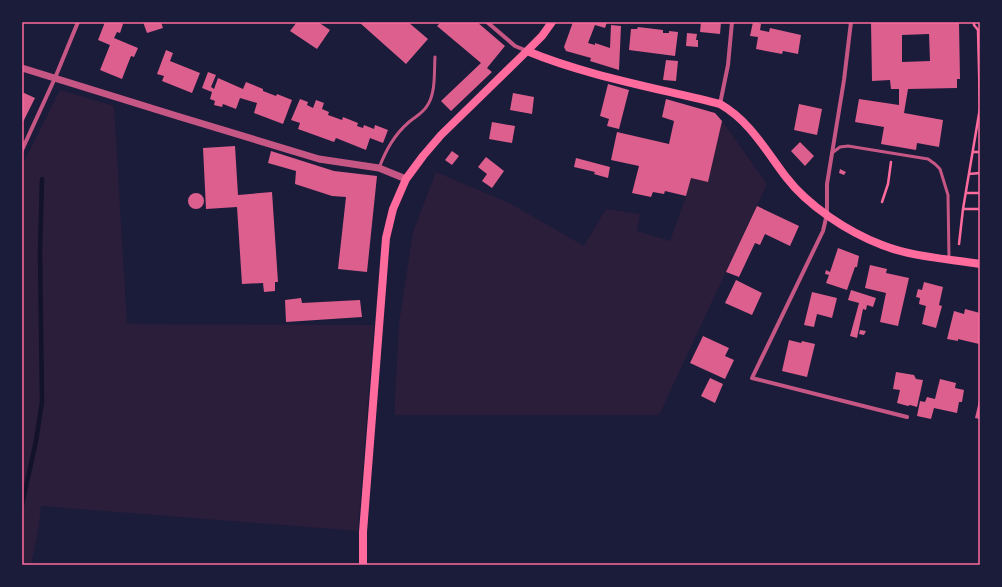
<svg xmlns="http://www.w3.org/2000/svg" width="1002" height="587" font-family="Karla,sans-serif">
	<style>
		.green { fill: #2a1e3b }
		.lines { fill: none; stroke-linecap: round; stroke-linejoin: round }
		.stream { stroke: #12122b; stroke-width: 4.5 }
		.building { fill: #dd5f8e; fill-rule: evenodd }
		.path { stroke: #ff6b9d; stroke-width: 2.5 }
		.service { stroke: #c65784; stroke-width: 3 }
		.minor { stroke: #c65784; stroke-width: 4 }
		.tertiary { stroke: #c65784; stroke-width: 7 }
		.secondary { stroke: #ff6b9d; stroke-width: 8 }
		.neatline { fill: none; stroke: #ff6b9d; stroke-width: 1.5 }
	</style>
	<rect width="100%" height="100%" fill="#1b1b3a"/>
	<path class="green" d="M60,90L114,106L127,324L374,325L358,531L41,506L39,525L31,565H22V166Z
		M722,121L767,184L659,415H395V398L399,324L413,232L436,172L511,204L584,246L606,209L640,214L637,231L670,241L686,196L691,178Z"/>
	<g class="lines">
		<path class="stream" d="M22,505L36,441L42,402L40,251L42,179"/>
	</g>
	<path class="building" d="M105,22H119L123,24L120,33L117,32L114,38L138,48L134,57L131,56L122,79L100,70L110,45L98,40Z
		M143,22H161L163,28L147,33Z
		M297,22H318L330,30L317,49L290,31Z
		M361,22H408L428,39L406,64L360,23Z
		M441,22H477L505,46L487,68L492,72L451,111L441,101L481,63L437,26Z
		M573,22H607L605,28L595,25L588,43L595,45V43L610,48L611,25L621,26L619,70L590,61L591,58L566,51L564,47Z
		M701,22H721L720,34L700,32Z
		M753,22L761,24L760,30L769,32L770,28L801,35L798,54L783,51L782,54L756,49L758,37L750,36Z
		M871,22H959L960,79H957V88L908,89L904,113L943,120L939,147L917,143L916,150L881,144L884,127L855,122L859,99L899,105V89H891L890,80L872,81ZM929,34L930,61L902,62V35Z
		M638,27L663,30V33H669V31L678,32L675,56L629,50L631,29H637Z
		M687,33L697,34L696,40H698V47L686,46Z
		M166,50L173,53L170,61L200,73L192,93L162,81L164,76L157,74Z
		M666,60L678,61L676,81L663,80Z
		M208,72L216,75L211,87L214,89L218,78L243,89L246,82L263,89V91L276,96L277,94L292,100L283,124L254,113L257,103L240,98L236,109L223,104L222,107L214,105L215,101L210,99L212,92L202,88Z
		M608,84L629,90L619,129L607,126L609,119L600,116Z
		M22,92L35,98L22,124Z
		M513,93L534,97L532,114L510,110Z
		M300,99L308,102L307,105L313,108L316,100L324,103L322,109L329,112L328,115L342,120L343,117L358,123L357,126L363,128L364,125L374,129L375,125L388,130L383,143L370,138L366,150L336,138L334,142L298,129L300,123L291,120Z
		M666,99L715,113L722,121L708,182L691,178L686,196L665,191L664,194L653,192L651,197L632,193L639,166L611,160L617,132L669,144L674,121L662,117Z
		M799,104L822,109L817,135L794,130Z
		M492,122L515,126L512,143L489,139Z
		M800,142L814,156L805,166L791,151Z
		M235,146L238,195L272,192L278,282H275V291L264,292L263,283L242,284L237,207L206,209L203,148Z
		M271,151L334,171L377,176L367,272L338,269L346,197L332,196L295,184L296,171L268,163Z
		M452,151L459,156L452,165L445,160Z
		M486,157L504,171L492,188L482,181L487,174L478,167Z
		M576,158L610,167L608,178L594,174L595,172L574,167Z
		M840,169L846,172L844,175L839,173Z
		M188 201a8 8 0 1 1 16 0a8 8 0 1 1-16 0Z
		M757,206L799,226L790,246L765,234L760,245L755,243L739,277L726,272Z
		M838,248L859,256L857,267H855L847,290L826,283L829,275L825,274L826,270L830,272Z
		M870,265L887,269L886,273L909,278L898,326L880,322L886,293L865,288Z
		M736,280L762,293L752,315L725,303Z
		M924,282L943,287L939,305L942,306L936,328L922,324L926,306L919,304L920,298L916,297L918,289L922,290Z
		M851,290L876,298L873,307L867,305L866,310L863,309L857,338L850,336L859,303L848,300Z
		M812,292L837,298L832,318L817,314L814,327L804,325Z
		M301,298L302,303L360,300L362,317L286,322L285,300Z
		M965,309L980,313V338L979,344L958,339V341L947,339L954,311L964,314Z
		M860,330L866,331L864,335L859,334Z
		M703,336L729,348L725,356L734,360L725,379L690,363Z
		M789,340L801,343L802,341L815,344L807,377L782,371Z
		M896,372L914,375L916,379L923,380L917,407L910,405L908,406L897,403L900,390L893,389Z
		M710,378L723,384L715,403L701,396Z
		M940,379L956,383L955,388L964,390L962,402H959L957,413L934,408L931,419L917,416L920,401L925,402L927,397L935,399Z
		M979,401H980V419L975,418Z"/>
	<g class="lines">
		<path class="path" d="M973,152H980
			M969,174L980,173
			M966,193H980
			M882,202L888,184L891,162
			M963,209H980
			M959,244L963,209L980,108L978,30L974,25V22"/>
		<path class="service" d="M832,153L840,147L848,146L928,159L935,164L940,169L948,195L949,259
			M379,168C386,150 394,135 409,122C415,117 423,113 427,106C436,93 434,72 435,57"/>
		<path class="minor" d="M487,22L515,46L527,51
			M851,22L844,80L827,184V214L823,231L752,378L907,417
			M720,104L728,65L732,22
			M22,150L55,78L78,22"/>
		<path class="tertiary" d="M22,68L177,116L319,159L379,168L406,179"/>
		<path class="secondary" d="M527,51C587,76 657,88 720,104C750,121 766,151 786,177C808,206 848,232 882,245C912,257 949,259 980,264
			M363,565V532L386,238L393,209L406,179L423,156L441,135L527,51L542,36L552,22"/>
	</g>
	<rect width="1002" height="587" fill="none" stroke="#1b1b3a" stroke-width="46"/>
	<rect x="23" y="23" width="956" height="541" class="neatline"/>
</svg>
